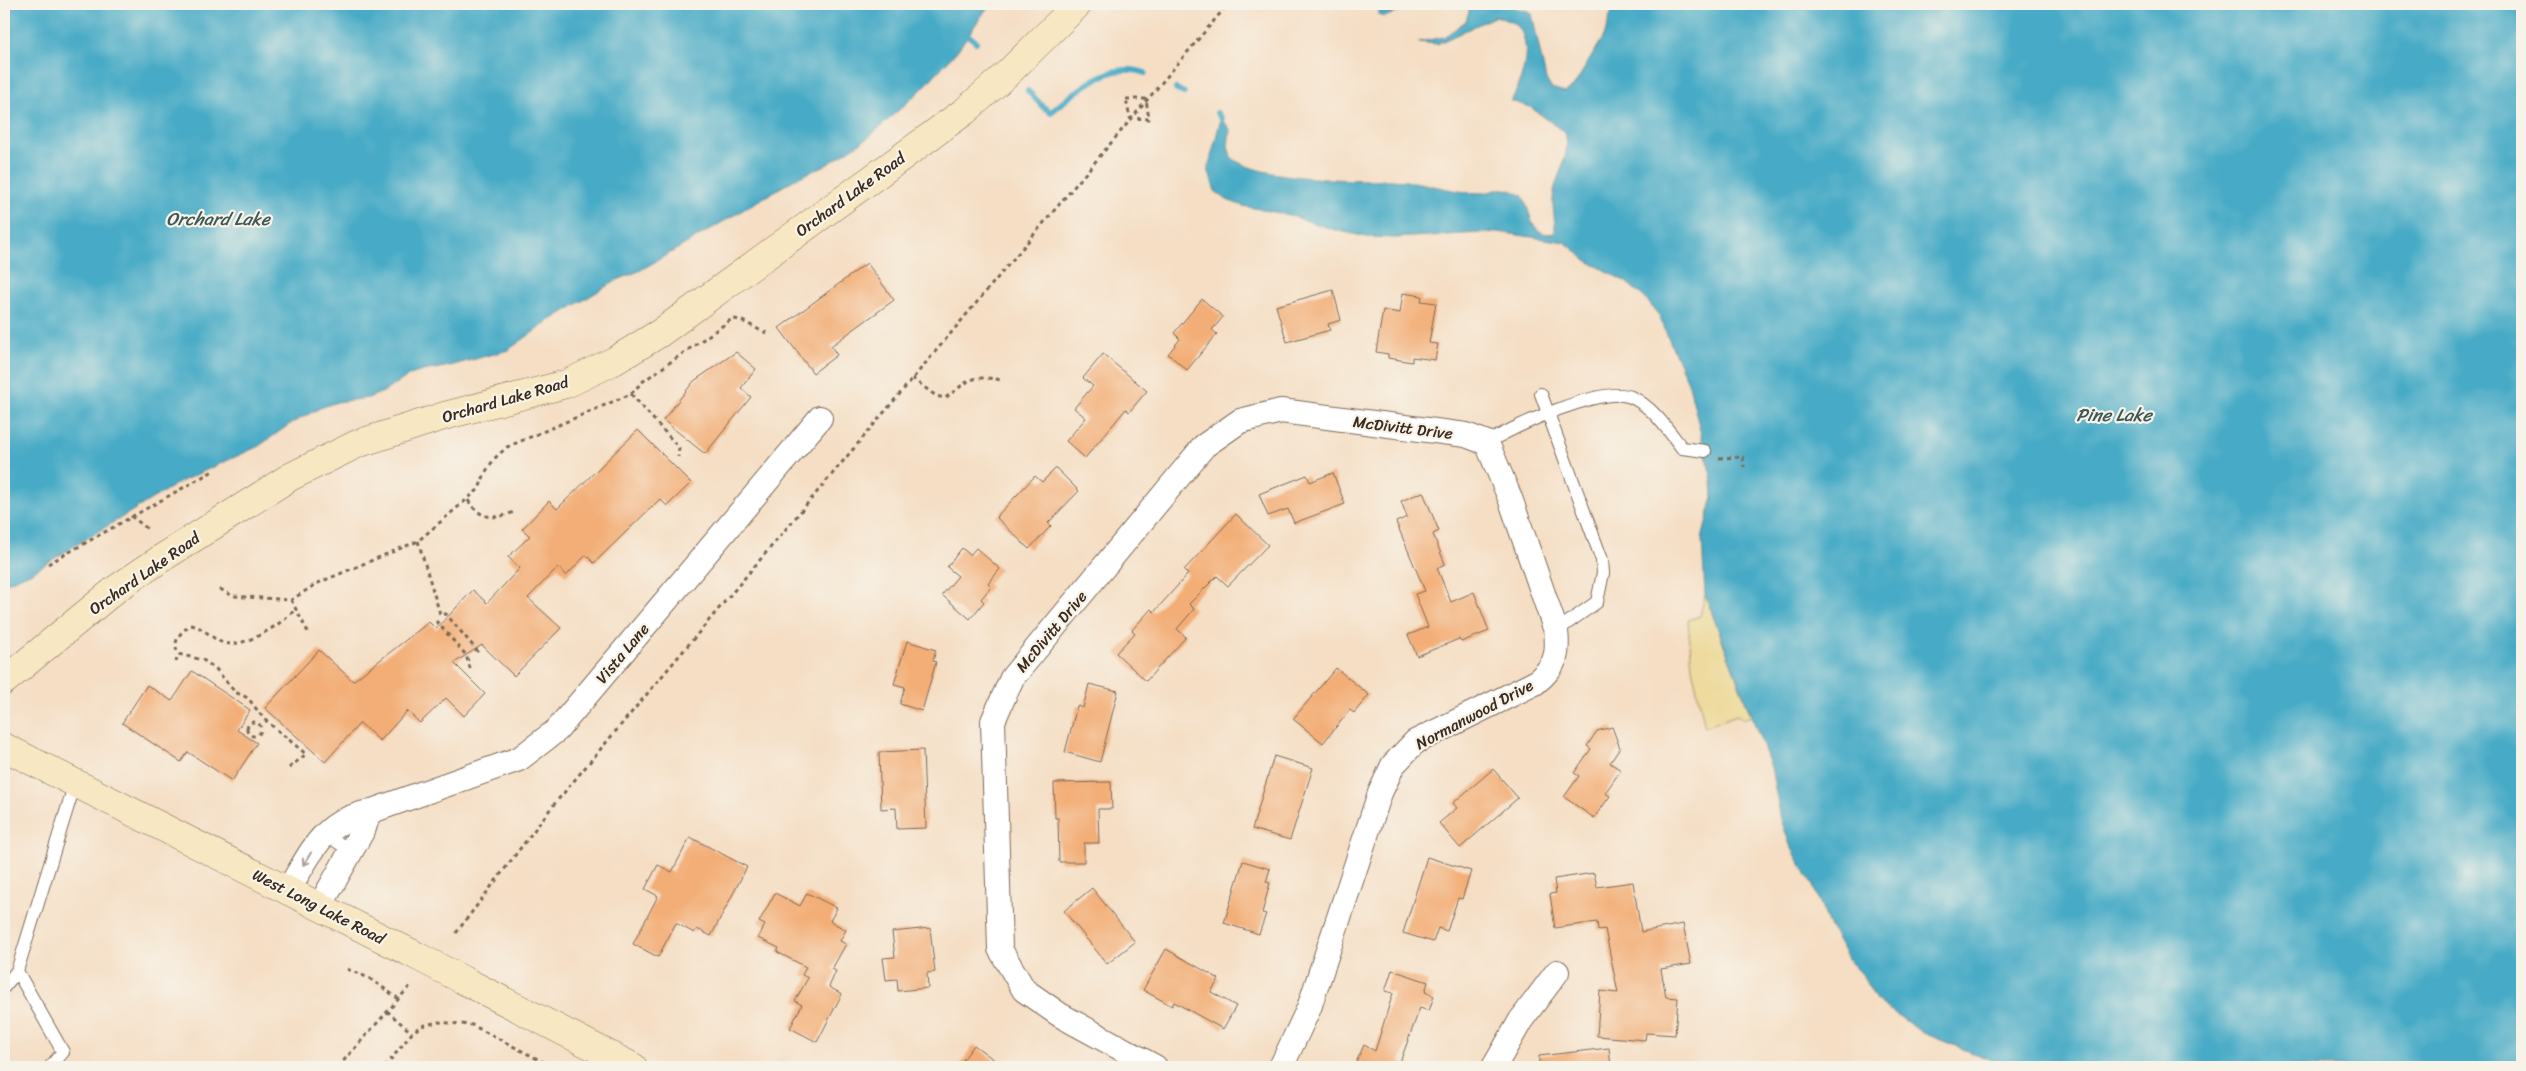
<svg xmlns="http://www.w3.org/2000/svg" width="2526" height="1071" font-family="Sriracha,sans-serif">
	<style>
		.sand { fill: #eeda9e; stroke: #94825e }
		.water { fill: #46aac6; stroke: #406a72 }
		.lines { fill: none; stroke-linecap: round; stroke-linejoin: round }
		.stream { stroke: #46aac6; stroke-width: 6 }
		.building { fill: #f3ae77 }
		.lane-casing { stroke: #7c6958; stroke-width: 14 }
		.street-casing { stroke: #7c6958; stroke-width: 26 }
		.secondary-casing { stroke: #7c6958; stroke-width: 29 }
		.path { stroke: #7c6958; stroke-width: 3; stroke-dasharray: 4 4; stroke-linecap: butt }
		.lane { stroke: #fff; stroke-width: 12 }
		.street { stroke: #fff; stroke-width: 24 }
		.secondary { stroke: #f7e8c3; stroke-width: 28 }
		.secondary-bridge-casing { stroke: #7c6958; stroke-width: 29; stroke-linecap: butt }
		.secondary-bridge { stroke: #f7e8c3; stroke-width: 28 }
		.oneway { stroke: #a79f9a }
		.labels { text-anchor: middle; stroke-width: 4.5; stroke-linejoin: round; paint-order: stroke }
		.street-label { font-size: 16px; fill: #3b2a1e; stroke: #f7f3e8 }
		.water-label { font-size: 18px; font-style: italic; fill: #3f5759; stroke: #f7f3e8 }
	</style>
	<rect width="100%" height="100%" fill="#f7f3e8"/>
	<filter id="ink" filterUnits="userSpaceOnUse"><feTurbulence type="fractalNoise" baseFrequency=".02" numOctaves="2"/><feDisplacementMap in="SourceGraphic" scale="10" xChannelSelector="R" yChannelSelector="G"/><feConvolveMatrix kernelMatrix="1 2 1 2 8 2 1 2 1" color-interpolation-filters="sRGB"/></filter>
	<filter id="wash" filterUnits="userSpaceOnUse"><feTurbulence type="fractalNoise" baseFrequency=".0096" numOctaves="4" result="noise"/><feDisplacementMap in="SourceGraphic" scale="20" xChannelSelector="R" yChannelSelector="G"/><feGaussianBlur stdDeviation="1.12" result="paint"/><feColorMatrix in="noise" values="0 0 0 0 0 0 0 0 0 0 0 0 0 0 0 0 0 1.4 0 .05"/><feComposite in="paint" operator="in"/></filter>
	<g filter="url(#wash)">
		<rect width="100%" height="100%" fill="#f5dec4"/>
		<path class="sand" d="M1705,595L1751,716L1743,719L1737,715L1705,727L1692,668L1688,620L1700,616Z"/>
		<path class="water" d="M4,4H990L957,51L921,90L869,137L828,164L795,179L684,245L639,271L615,281L549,321L508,350L450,366L422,371L410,375L383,392L368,398L337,402L320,408L290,424L259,446L178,483L32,572L4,584Z
			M1382,4H1421L1384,17L1378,15Z
			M1471,4H1513L1516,8L1528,11L1532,14L1546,79L1551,88L1565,92L1573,87L1604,36L1614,4H2522V1067H2008L1921,1032L1876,1000L1862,974L1850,962L1830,927L1813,886L1790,845L1781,819L1771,767L1705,595L1702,539L1713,497L1712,480L1689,385L1658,314L1644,297L1626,282L1586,260L1565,242L1498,232L1395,238L1367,237L1335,230L1289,215L1243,206L1227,200L1215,191L1208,169L1221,118L1230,129L1228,146L1231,157C1257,181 1354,180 1391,180C1421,180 1451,193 1481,193C1488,193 1494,190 1500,189C1508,188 1515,192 1522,195C1531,210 1530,239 1555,233C1556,222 1552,210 1553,198C1555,175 1572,157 1565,132L1530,107L1511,101C1522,83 1535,40 1515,24C1510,21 1502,19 1496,16L1437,44L1418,42L1444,37L1466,21Z"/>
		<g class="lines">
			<path class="stream" d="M968,35L976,42
				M1176,89L1184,93
				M1028,91L1043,107L1051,112C1076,92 1110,59 1145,73
				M1217,113L1221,118"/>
		</g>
		<g id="blocks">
			<path class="building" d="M867,263L894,300L831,346L837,355L813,373L779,328Z
				M1333,290L1341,320L1328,324L1330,330L1287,342L1276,306Z
				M1403,293L1422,296L1421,301L1436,303L1429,343L1438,344L1435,360L1412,357V362L1388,358V354L1376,352L1383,310L1400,313Z
				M1202,299L1223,317L1212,330L1217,334L1187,370L1168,354L1180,339L1174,333Z
				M736,352L756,369L741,388L751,397L705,454L663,420L694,381Z
				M1103,354L1147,391L1129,412L1126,409L1085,458L1066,441L1086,418L1074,408L1093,386L1083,378Z
				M638,430L691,483L667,506L660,499L594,563L586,555L566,576L558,567L528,598L561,628L514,676L482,645L454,663L485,694L464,716L446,698L420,723L407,711L380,741L360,723L325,762L265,708L319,650L353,681L429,622L436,629L473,590L487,603L520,568L508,557L530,536L522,529L549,501L557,509Z
				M1056,468L1079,491L1048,523L1051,526L1029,549L996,517L1035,476L1042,482Z
				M1333,473L1345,504L1294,523L1288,509L1268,516L1259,494L1307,475L1310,482Z
				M1423,492L1439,531L1433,534L1445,564L1437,568L1451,602L1474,592L1489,631L1461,642L1459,639L1417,656L1408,635L1428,627L1415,594L1425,591L1396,522L1407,517L1401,501Z
				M1236,514L1268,545L1228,586L1217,576L1189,604L1194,609L1177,629L1186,637L1146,681L1116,653L1135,633L1132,630L1151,609L1154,612L1188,574L1184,570Z
				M962,548L970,555L976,548L1000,569L988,584L991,587L981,599L984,602L970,619L942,595L958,576L947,567Z
				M907,641L936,650L933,661L936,662L922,711L900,704L905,687L894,684Z
				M1336,668L1369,695L1354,713L1350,710L1323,743L1293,719Z
				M192,671L250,710L237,730L257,743L232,781L188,752L181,762L122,723L147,685L172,701Z
				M1089,684L1118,691L1100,762L1065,752L1077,706L1083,708Z
				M1612,727L1620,748L1610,763L1621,770L1605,793L1610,796L1594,818L1564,797L1579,776L1574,773L1591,749L1587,746L1597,731Z
				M923,750L926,828L897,829L896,808L881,809L879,752Z
				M1274,756L1313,768L1290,840L1252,829Z
				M1493,769L1518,798L1460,848L1439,823L1457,808L1453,803Z
				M1111,782L1112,809H1098L1099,843H1084V862H1059L1058,818H1055L1054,783Z
				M690,837L747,867L711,936L697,929L694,933L676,923L658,957L633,944L658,896L645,889L658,865L672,872Z
				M1427,857L1471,871L1462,899L1458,898L1447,931L1438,928L1433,942L1403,933Z
				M1243,861L1270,869L1266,882L1270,883L1262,913L1266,914L1259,934L1224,923Z
				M1594,873L1597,887L1633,882L1641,932L1683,924L1691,964L1661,969L1666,997L1678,998L1675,1035L1646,1033L1645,1040L1597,1036L1600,991L1618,993L1605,929L1598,930L1597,922L1555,928L1550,894L1556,893L1554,879Z
				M1092,888L1135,942L1107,964L1064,911Z
				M775,893L800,906L807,893L837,908L830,921L846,930L840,941L846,944L832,969L836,971L829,987L842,994L817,1042L790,1028L802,1005L795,1001L808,978L802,975L806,967L777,952L779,948L758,938L765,925L759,922Z
				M930,928L935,972L927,973L928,988L898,991L897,979L886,980L883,958L895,957L892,932Z
				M1166,949L1219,979L1211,992L1236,1006L1223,1029L1174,1002L1172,1006L1143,990Z
				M1392,970L1428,982L1425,992L1434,996L1429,1011L1420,1008L1400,1062L1411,1067H1354L1364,1045L1375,1051L1393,993L1385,991Z
				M974,1045L1004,1067H958Z
				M1609,1048L1611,1067H1539V1056Z"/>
		</g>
	</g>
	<g filter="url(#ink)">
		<use href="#blocks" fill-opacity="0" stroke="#7c6958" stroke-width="1"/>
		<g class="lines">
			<g class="lane-casing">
				<path id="lane" d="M1541,394L1602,560L1603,573L1597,602L1556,631
					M1487,443C1512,427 1603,385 1631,397C1652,406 1668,430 1682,448L1705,451
					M325,834L351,851
					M17,971L63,1052L50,1067
					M4,987L17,971L75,783"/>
			</g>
			<g class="street-casing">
				<path id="street" d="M369,812L519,759L557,730L820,418
					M288,890C312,852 321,822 369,812L364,828L320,906
					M1155,1067L1060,1015L1024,990L1000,949L993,721L1012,678L1204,446L1240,421L1281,411L1466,435L1487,443L1510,498L1556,631C1559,656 1555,667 1535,683L1415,742L1393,765L1380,793L1309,1008L1281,1067
					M1494,1067L1521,1020L1557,972"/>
			</g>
			<g class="secondary-casing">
				<path id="secondary" d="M4,681L116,589L162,558L290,477L357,444L444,416L566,384L614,361L660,333L965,111L1009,72L1078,4
					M4,747L413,954
					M465,981L633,1067"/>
			</g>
			<path class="path" d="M1126,99H1146L1149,119L1130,118Z
				M912,378L936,396L945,398C970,381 968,374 1001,380
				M631,394L679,448L678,457
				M1719,458L1743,457L1744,467
				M468,500C479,520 497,520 516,511
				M131,516L149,530
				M418,541L440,614H446L479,653
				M48,564L213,471
				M220,589L233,596L291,600L318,583L418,541L479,489L485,473L494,459L507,447L631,394L642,382L732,319C745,319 755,330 768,333
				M291,600L308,632
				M436,621L466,655L471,671
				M176,662L178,654
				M247 729a7 7 0 1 1 14 0a7 7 0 1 1-14 0Z
				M289,768L306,754L264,719L248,698L235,692L216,669L203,660L178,654C172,641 180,632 191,625C203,627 210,637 221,642C242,651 281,624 295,610
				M456,933L551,808L1228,4
				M347,969L369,978L399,999
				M387,1011L412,1033
				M338,1067L410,986
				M385,1067L412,1033L421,1026L438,1022L472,1025L553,1067"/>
			<use href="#lane" class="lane"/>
			<use href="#street" class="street"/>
			<use href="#secondary" class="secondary"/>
			<g class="secondary-bridge-casing">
				<path id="secondary-bridge" d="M413,954L465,981"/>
			</g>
			<use href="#secondary-bridge" class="secondary-bridge"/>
		</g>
		<defs><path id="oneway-shaft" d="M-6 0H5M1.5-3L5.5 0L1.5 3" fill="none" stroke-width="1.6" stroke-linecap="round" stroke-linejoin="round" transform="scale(1.25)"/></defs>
		<use class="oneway" href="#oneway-shaft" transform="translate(307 859) rotate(122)"/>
	</g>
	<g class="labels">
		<g class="street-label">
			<text transform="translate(850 194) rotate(-36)" y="6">Orchard Lake Road</text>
			<text transform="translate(505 399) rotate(-16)" y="6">Orchard Lake Road</text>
			<text transform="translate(1403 427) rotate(7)" y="6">McDivitt Drive</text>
			<text transform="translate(144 573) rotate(-35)" y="6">Orchard Lake Road</text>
			<text transform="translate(1051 631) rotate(-50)" y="6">McDivitt Drive</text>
			<text transform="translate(622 653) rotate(-50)" y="6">Vista Lane</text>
			<text transform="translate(1474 714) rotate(-28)" y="6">Normanwood Drive</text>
			<text transform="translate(319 906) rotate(27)" y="6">West Long Lake Road</text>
		</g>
		<g class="water-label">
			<text x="218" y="225">Orchard Lake</text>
			<text x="2114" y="421">Pine Lake</text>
		</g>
	</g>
	<rect width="2526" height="1071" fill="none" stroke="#f7f3e8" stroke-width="20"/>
</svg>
